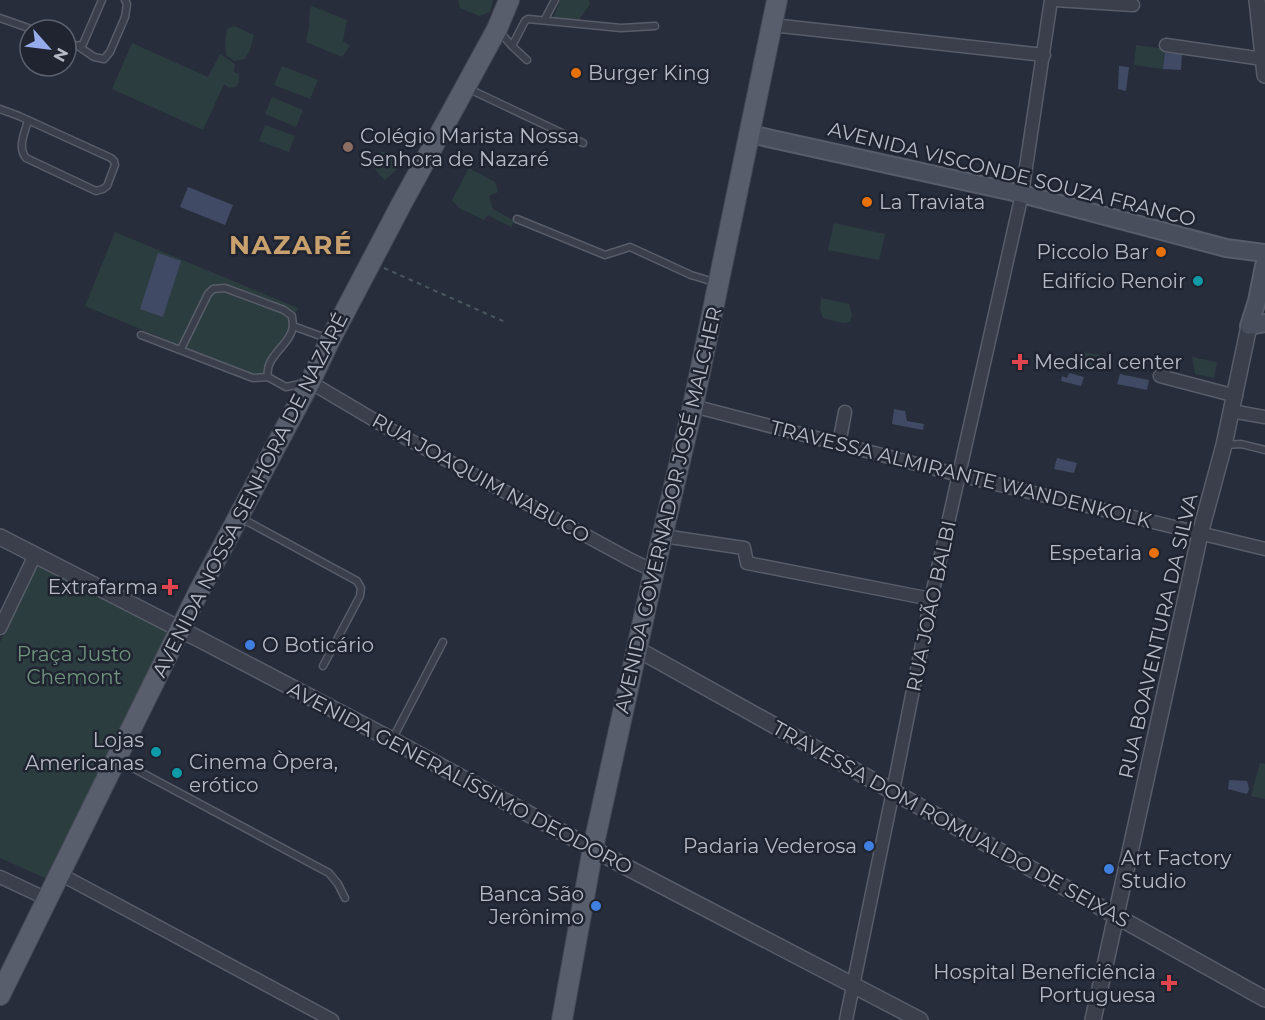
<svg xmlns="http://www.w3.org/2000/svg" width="1265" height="1020" font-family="Montserrat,sans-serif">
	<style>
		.green { fill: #2c3d40 }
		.water { fill: #404a64 }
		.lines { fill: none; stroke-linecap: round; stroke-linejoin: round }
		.service-casing { stroke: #585d69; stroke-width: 9 }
		.minor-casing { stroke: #585d69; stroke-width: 15 }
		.tertiary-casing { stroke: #585d69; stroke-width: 18 }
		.secondary-casing { stroke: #585d69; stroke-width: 20 }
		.primary-casing { stroke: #434854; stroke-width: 22 }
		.path { stroke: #4a585d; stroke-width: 2; stroke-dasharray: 4.5 4.5; stroke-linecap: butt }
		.service { stroke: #3a3f4b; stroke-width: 6 }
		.minor { stroke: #3a3f4b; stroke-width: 12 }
		.tertiary { stroke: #3a3f4b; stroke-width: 15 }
		.secondary { stroke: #494e5d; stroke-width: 16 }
		.primary { stroke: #585e6b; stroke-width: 20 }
		.food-dot { fill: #e8710a; stroke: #1f2430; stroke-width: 2 }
		.education-dot { fill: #8d6e63; stroke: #1f2430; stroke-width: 2 }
		.culture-dot { fill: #0f9aa8; stroke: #1f2430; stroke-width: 2 }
		.health-dot { fill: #e0444e; stroke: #1f2430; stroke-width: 2 }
		.shop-dot { fill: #3f7fe0; stroke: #1f2430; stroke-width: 2 }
		.labels { text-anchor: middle; stroke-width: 5; stroke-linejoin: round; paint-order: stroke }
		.poi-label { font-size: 20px; fill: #b6bac6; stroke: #1f2430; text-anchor: end }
		.street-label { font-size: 20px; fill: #b6bac6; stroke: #1f2430 }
		.park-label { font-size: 20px; fill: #70947d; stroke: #1f2430 }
		.district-label { font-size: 26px; font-weight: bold; letter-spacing: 1.5px; fill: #c8a16f; stroke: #1f2430 }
	</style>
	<rect width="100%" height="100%" fill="#272d3b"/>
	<path class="green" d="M458,0H493L490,12L479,16L460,8Z
		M560,0H589L590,4L578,21L554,17Z
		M312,6L347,20L343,41L350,46L342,57L306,42L309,27L310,9Z
		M234,26L254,35L250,50L245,59L234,61L226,55L225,41L227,29Z
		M132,43L208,77L220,54L235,64L234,72L239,74V82L235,87L229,88L224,84L203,130L112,89Z
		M1136,45L1166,49L1163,69L1134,65Z
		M282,66L318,80L310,99L274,85Z
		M272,97L303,110L296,127L265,114Z
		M265,125L295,136L289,152L259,141Z
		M380,151L399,156L402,159L397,169L385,180L378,173L374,166Z
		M469,168L495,182L498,192L489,196L493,209L515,221L511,227L488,215L484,220L459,208L452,200Z
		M834,223L885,234L879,260L828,250Z
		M115,232L298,308L263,380L85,306Z
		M821,298L849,304L852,315L850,322L843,323L823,318L820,309Z
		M1082,352L1102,355L1100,367L1080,363Z
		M1192,357L1217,362L1214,378L1195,374Z
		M37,565L172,630L47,879L0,858V642Z
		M1260,763L1265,764V799L1251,796Z"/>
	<path class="water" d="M1165,53L1182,54L1181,70L1163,69Z
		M1119,66L1129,67L1126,91L1118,89Z
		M188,187L233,205L225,225L180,207Z
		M158,253L181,261L163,317L140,309Z
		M1069,373L1084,377L1081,386L1061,381L1062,376L1067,378Z
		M1120,374L1149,380L1147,390L1117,384Z
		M894,409L905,411L907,421L924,424L923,430L892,424Z
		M1057,458L1077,463L1074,473L1054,469Z
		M1229,780L1247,781L1249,789L1247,794L1228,789Z"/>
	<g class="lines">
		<g class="service-casing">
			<path id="service" d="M0,18L34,30
				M545,19L555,0
				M499,31L512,46L527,60
				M66,42L78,46L83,44L102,0
				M78,46L94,57L104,59L110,52L125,17L127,4L125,0
				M512,46L525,21L528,19L621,28L655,26
				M467,88L583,143
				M0,109L19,116L111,158L114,161L115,165L107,186L103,189L96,191L26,158C17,147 25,133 28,120
				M517,219L605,255L630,247L691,275L717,283
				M293,326L326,338
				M141,335L253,378L268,377
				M181,349L208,294L213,289L225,288L284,310L292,316C292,319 293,323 293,326C291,345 264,356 268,377L286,387L304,383
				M1225,445L1241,444L1265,450
				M241,518L357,581L361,588L360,596L323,666
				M392,740L443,642
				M118,760L329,873L338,884L345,898"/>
		</g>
		<g class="minor-casing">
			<path id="minor" d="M1055,0L1133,5
				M772,25L1044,55
				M1166,45L1263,59
				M1160,376L1236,396
				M310,382L391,430L631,560L654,571
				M693,406L959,475L1265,549
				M1231,411L1265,417
				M839,444L845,412
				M663,536L744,548L747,563L931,599
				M0,628L35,555
				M60,874L332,1020
				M0,877L47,899
				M846,1020L893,791L931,599L1022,194L1051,0"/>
		</g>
		<g class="tertiary-casing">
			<path id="tertiary" d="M1257,0L1265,75
				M0,537L201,640L392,740L632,870L920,1020
				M637,649L1265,999
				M1093,1020L1200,534L1224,445L1249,326"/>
		</g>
		<g class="secondary-casing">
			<path id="secondary" d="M750,134L1022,194L1226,248L1265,253
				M1265,261L1257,301L1249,326L1265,323"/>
		</g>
		<g class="primary-casing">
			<path id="primary" d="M0,995L198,593L310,382L330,340L402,203L497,29L509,0
				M562,1020L593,848L654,571L693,406L777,0"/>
		</g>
		<path class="path" d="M384,268L505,322"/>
		<use href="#service" class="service"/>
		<use href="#minor" class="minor"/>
		<use href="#tertiary" class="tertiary"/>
		<use href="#secondary" class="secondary"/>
		<use href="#primary" class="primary"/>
	</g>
	<g class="food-dot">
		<circle cx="576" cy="73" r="6"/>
		<circle cx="867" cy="202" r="6"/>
		<circle cx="1161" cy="252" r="6"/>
		<circle cx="1154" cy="553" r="6"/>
	</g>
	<circle class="education-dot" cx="348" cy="147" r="6"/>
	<g class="culture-dot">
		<circle cx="1198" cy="281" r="6"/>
		<circle cx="156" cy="752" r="6"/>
		<circle cx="177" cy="773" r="6"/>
	</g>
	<g class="health-dot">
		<path d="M1017 353h6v6h6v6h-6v6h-6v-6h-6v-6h6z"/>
		<path d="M167 578h6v6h6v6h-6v6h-6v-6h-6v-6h6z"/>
		<path d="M1166 974h6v6h6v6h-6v6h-6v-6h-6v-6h6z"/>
	</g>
	<g class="shop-dot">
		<circle cx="250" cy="645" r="6"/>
		<circle cx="869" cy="846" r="6"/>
		<circle cx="1109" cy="869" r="6"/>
		<circle cx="596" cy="906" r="6"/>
	</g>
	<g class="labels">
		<g class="poi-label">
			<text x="588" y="80" text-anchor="start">Burger King</text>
			<text x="360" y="143" text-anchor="start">Colégio Marista Nossa<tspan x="360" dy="23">Senhora de Nazaré</tspan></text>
			<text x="879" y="209" text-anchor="start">La Traviata</text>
			<text x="1149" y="259">Piccolo Bar</text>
			<text x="1186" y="288">Edifício Renoir</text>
			<text x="1034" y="369" text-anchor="start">Medical center</text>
			<text x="1142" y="560">Espetaria</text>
			<text x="158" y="594">Extrafarma</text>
			<text x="262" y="652" text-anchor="start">O Boticário</text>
			<text x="144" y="747">Lojas<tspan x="144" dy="23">Americanas</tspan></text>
			<text x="189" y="769" text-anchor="start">Cinema Òpera,<tspan x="189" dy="23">erótico</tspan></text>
			<text x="857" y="853">Padaria Vederosa</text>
			<text x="1121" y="865" text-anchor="start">Art Factory<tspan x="1121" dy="23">Studio</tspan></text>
			<text x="584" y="901">Banca São<tspan x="584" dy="23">Jerônimo</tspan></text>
			<text x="1156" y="979">Hospital Beneficiência<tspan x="1156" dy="23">Portuguesa</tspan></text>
		</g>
		<g class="street-label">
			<text transform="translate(1012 174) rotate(14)" y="7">AVENIDA VISCONDE SOUZA FRANCO</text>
			<text transform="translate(961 474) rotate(14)" y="7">TRAVESSA ALMIRANTE WANDENKOLK</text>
			<text transform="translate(481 478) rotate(29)" y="7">RUA JOAQUIM NABUCO</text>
			<text transform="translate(250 495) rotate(-63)" y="7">AVENIDA NOSSA SENHORA DE NAZARÉ</text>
			<text transform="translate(668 510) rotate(-77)" y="7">AVENIDA GOVERNADOR JOSÉ MALCHER</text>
			<text transform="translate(931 606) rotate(-78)" y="7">RUA JOÃO BALBI</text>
			<text transform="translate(1158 636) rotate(-77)" y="7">RUA BOAVENTURA DA SILVA</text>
			<text transform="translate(460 778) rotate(28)" y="7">AVENIDA GENERALÍSSIMO DEODORO</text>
			<text transform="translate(951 824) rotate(29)" y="7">TRAVESSA DOM ROMUALDO DE SEIXAS</text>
		</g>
		<g class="park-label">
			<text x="74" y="661">Praça Justo<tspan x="74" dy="23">Chemont</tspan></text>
		</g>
		<g class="district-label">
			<text x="291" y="254">NAZARÉ</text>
		</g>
	</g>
	<g transform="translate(48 48) rotate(118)"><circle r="28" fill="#1f2430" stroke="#5b606c" stroke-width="1.5"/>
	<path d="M0-4.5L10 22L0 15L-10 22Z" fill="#96acec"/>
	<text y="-9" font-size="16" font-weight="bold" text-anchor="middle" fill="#b6bac6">N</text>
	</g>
</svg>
